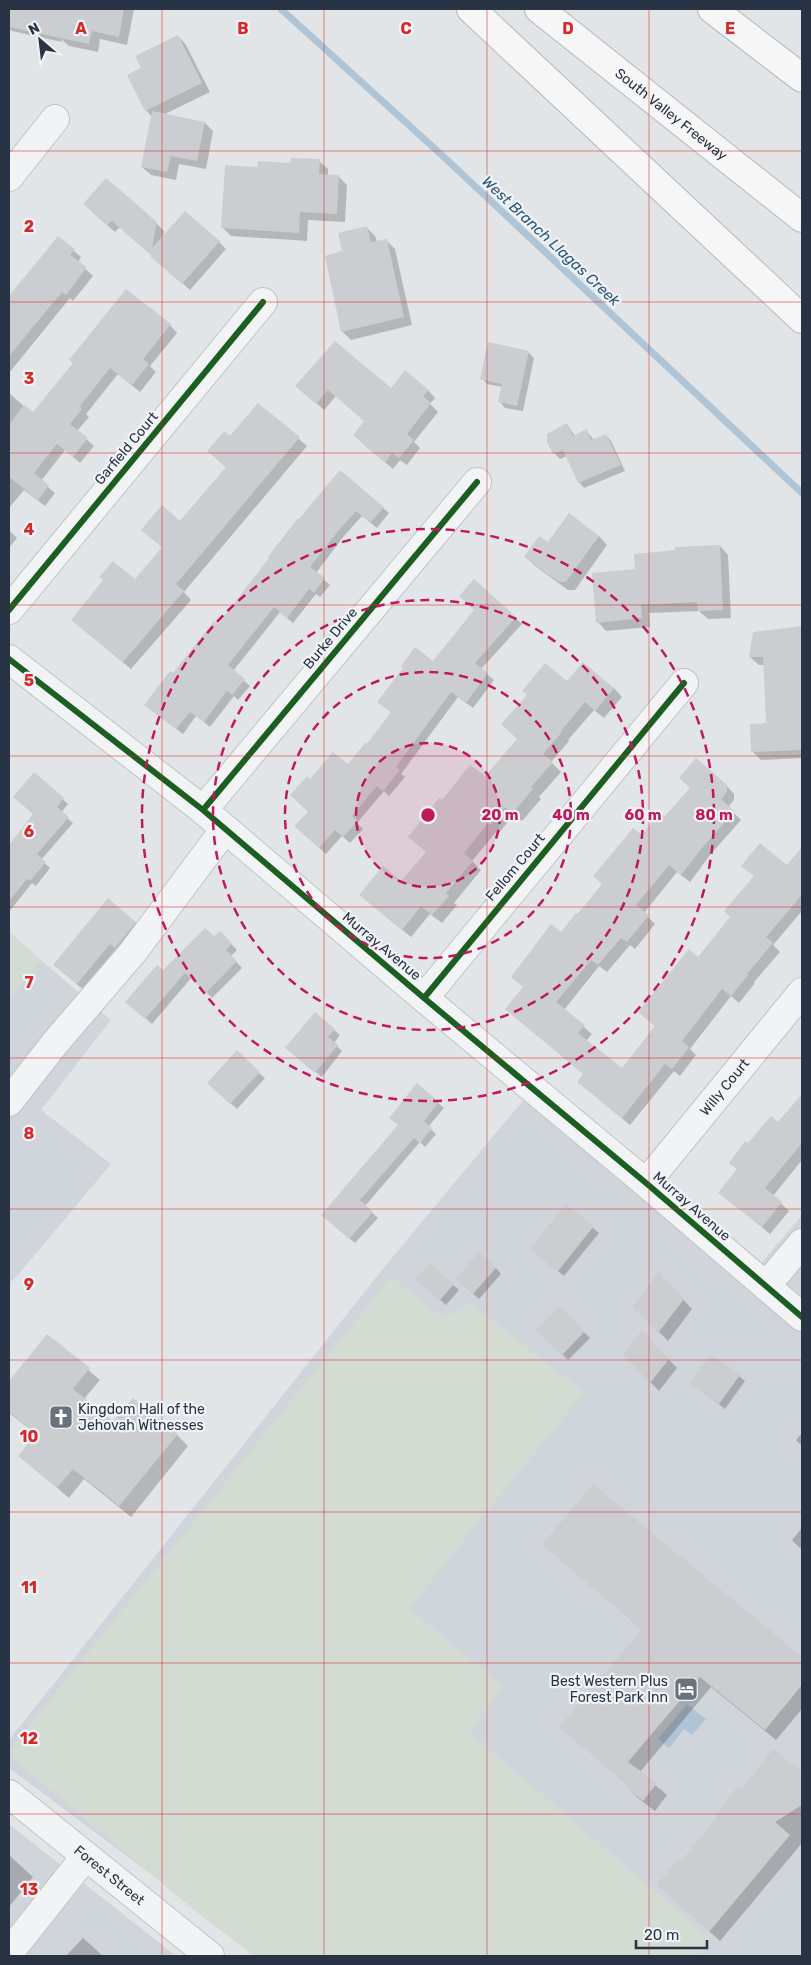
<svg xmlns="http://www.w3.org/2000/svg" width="811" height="1965" font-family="Rubik,sans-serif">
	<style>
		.built { fill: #d0d5db }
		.green { fill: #d3dcd3 }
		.water { fill: #afc4d5 }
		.shadow { fill: #0003 }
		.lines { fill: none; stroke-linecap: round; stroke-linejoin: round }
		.stream { stroke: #afc4d5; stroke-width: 7 }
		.building { fill: #cbcdd0 }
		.minor-casing { stroke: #c0c3c6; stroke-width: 30 }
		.highway-casing { stroke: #b5b8bd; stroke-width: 30 }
		.minor { stroke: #f2f3f4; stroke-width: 28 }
		.highway { stroke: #f6f6f7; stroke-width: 28 }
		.cycleway-casing { stroke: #f0f4f7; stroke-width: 9 }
		.cycleway { stroke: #1b5e20; stroke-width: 6 }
		.grid { fill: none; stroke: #d62828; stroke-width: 1; stroke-opacity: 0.55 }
		.ring { fill: none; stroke: #c2185b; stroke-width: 2.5; stroke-dasharray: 9 6 }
		.labels { text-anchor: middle; stroke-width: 4.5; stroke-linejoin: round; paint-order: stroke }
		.street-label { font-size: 14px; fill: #283343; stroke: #f0f4f7 }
		.poi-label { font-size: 14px; fill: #283343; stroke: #f0f4f7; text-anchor: start }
		.water-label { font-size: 15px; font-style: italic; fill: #2f567a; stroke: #f0f4f7 }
		.grid-label { font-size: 16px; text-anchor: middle; font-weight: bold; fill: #d62828; stroke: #f0f4f7; stroke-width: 4.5; stroke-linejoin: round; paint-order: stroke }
		.centre { fill: #c2185b; stroke: #f0f4f7; stroke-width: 2.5 }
		.ring-label { font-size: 15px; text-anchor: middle; font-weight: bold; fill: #c2185b; stroke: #f0f4f7; stroke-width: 4.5; stroke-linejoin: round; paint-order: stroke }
	</style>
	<rect width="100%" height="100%" fill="#e2e5e8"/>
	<path class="built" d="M41,960L111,1020L41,1110L111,1164L18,1275L9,1283V998Z
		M525,1098L758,1267L802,1215V1956H260L9,1768V1740L386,1265Z
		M9,1824L176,1956H9Z"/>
	<path class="green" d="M9,931L41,960L9,998Z
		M391,1277L444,1318L470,1303L584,1392L409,1608L502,1686L470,1733L711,1939L700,1956H254L194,1910L9,1755V1751Z"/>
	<path class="water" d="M687,1704L706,1719L692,1735L684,1729L669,1748L658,1739Z"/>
	<path class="shadow" d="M9,9H47L62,42L12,31L9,28Z
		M66,9H134L127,45L100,39L98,52L69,46L60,38Z
		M178,36L186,45L210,92L163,115L205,123L213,131L206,169L179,164L176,180L151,175L142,167L152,117L146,110L129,75L143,68Z
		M319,161L328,169V175L338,176L347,185L345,222L308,220L307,241L231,236L222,227L291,164Z
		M92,212L156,223L164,231L163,238L219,242L226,249L190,290L120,227L115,232Z
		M367,228L375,236L377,242L386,240L395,249L412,325L351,340L342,331L344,252Z
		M59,238L81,257L78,262L93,276L73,301L70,298L9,373V298Z
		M170,325L177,333L150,366L156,372L140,392L118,374L86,414L89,417L77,431L94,446L80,463L65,450L41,481L55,493L45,506L24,490L9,508V393L33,414Z
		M528,352L534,358L523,411L505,408L500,402L503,387L487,384L482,378Z
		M297,386L428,390L435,398L430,404L438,412L414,442L420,448L407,465L400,460L393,469L362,443L366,421L336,396L324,410Z
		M258,404L307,446L184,592L191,600L131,669L72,620L135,581L163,548L143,530L181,523L227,468L208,451L230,438Z
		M567,424L575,436L586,430L594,440L606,435L611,441L625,471L584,488L579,482L567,456L560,459L554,453Z
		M340,472L389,513L377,528L362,516L344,536L316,573L330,585L320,597L316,594L293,623L280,612L233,671L250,686L238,700L234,696L210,727L196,716L183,734L151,710L173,675L218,626L299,521Z
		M9,530L17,538L9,548Z
		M599,536L607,545L575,590H568L534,565L526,557L548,544Z
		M720,546L728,555L731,618L708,619L699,611L649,613L650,627L606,631L598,622L636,570Z
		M475,581L522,624L481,669L494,680L473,708L458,697L401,774L405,777L389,796L384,791L357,823L363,829L350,843L342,836L326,854L302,832L309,812L310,781L348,766L367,745L392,713L379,702L433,662L475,610Z
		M802,627V758L761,760L752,751L767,725L765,665H759L750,657L754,633Z
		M567,683L614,688L622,697L604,718L594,710L568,740L569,741L551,762L561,772L539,797L541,799L522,821L514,814L499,833L497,831L472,861L481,870L454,903L457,905L442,923L430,914L411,937L369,903L401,883L427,852L442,802L485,778Z
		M34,774L68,804L61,813L73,823L41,860L50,868L36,886L32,883L9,912V847L35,815Z
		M726,785L734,794V800L728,807L741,820L710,855L690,882L677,872L644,913L655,924L635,949L630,945L607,972L599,966L564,1010L592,1034L586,1041L622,1070L656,1027L639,1012L698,958L731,917L755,877L743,866L787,867L801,851L802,852V911L773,945L780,952L754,982L755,983L739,1003L731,996L690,1049L696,1055L680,1076L674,1071L630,1125L578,1082L584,1074L506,1009L524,988L561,934L642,837L665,818Z
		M135,922L144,931L86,992L55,965Z
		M220,932L237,950L231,956L242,968L212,998L192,977L152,1024L133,1007L163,972L214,938Z
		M315,1014L340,1035L334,1043L342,1051L322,1077L292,1053Z
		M259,1073L265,1078L237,1109L214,1088Z
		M417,1085L444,1108L428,1127L436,1134L425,1147L420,1142L365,1206L378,1218L355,1243L328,1220L400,1126Z
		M802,1100V1160L773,1196L789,1211L770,1234L720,1193L738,1170L730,1162L748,1145L778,1124Z
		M566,1205L599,1233L564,1276L531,1249Z
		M496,1268L501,1274L479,1299L463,1285Z
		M659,1274L692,1309L668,1341L634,1307Z
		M423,1285H453L459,1290L446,1305Z
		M559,1308L590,1338L568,1360L537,1330Z
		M642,1332L677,1368L659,1391L624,1355Z
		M48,1336L100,1380L84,1399L114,1423L177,1435L188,1446L131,1517L84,1479L69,1498L20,1456L37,1435L9,1413V1383Z
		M739,1376L745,1381L725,1409L691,1383Z
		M802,1433V1446L796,1440Z
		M594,1486L802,1659V1709L776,1740L711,1687L640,1772L667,1795L655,1811L639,1799L628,1788L629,1786L561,1727L643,1630L543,1544Z
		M802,1528V1550L792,1540Z
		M773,1751L802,1774V1843L720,1941L658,1885L682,1862L743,1791Z
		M9,1855L33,1877L9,1907Z
		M83,1938L103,1956H66Z"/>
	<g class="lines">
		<path class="stream" d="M281,9L445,158L802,493"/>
	</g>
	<path class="building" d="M9,9H124L119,37L92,31L89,44L9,27Z
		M178,35L202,83L145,111L127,75L141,68L135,56Z
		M152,111L205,122L197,161L171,156L167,172L141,167Z
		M291,158L320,159L319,174L339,175L337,214L300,212L299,233L221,228L225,165L257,167L258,161L290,163Z
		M106,178L157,222L152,248L185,211L220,241L182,284L151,257V253V255L112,221L107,225L83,204Z
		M367,226L371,242L387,239L404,317L341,332L325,256L342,251L338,233Z
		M58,236L75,249L70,255L87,267L66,295L62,292L9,356V296Z
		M126,289L171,324L143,359L149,364L132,385L110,368L80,406L82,409L70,424L88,438L73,457L57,444L34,473L49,485L38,500L9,477V425L24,405L33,412L73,363L69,360Z
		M335,341L391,388L405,370L429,390L423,396L431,403L407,434L414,440L399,458L392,453L385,463L353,435L364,421L328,390L316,404L295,386Z
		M488,342L529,351L517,406L498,402L502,384L480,379Z
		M258,403L300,437L176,584L184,591L123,662L71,620L103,580L99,577L113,561L135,579L162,547L141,530L162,505L180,521L226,467L207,451L224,431L230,436Z
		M567,423L573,436L587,429L591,440L606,434L621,465L578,483L563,450L553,454L547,442V434Z
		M340,470L384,507L370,523L356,511L339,530L310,567L325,578L314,593L309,589L287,618L274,607L228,665L245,679L232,695L227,691L204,722L190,712L176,729L144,705L170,671L173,673L214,621L218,624L269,558L268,557L297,519H299Z
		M569,513L599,536L566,582H559L524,557L539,536L548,542Z
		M720,545L723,610L698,611L697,602L641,605L642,618L596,623L592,573L635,569L634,554L675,550V547Z
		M474,579L516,617L475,663L488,673L466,703L451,692L396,767L400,770L383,791L377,786L352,816L358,821L343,837L335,830L319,848L294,826L308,812L290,795L307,776L310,779L333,752L348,764L366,742L367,744L391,712L377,702L403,668L401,666L415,647L433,661L474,610L459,596Z
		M802,626L801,750L751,752L750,724L766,723L763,657H749L753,632Z
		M583,662L614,688L595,711L585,702L561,731L562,732L543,754L553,762L531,787L533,789L513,813L505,807L490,825L488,823L464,853L473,861L446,893L449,896L432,915L421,906L402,930L359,895L383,866L401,881L426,852L408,837L439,798L442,800L470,765L485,776L517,739L501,724L527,695L522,691L545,663L567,681Z
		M696,758L727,785V792L721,799L734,811L703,847L681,875L669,865L636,905L649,915L627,942L621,938L598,965L591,960L556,1002L585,1025L578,1033L622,1068L655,1026L638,1012L689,949L698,957L730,917L724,911L754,876L741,866L760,843L787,865L802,847V895L766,937L773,943L747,974L748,975L731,996L722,989L699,1019L682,1041L689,1047L672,1069L665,1064L622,1118L577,1082L583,1074L505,1009L523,987L511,977L551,924L561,932L576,913L578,914L602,884L593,876L633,828L642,835L660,812L665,816L690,788L679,778Z
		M34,772L64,798L57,807L69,817L37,854L46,862L30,881L27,879L9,901V845L33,814L13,797Z
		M108,898L136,922L115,948L110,944L77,984L53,965Z
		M205,928L214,936L220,931L232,943L226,950L237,961L206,993L185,973L145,1019L125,1002L157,965L163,970Z
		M315,1012L335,1029L328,1037L338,1045L315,1073L285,1048Z
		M237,1050L260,1072L230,1104L207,1083Z
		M417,1083L439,1102L424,1121L432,1128L420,1143L414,1138L360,1200L373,1212L349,1239L321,1215L398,1125L389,1118Z
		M802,1094V1143L765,1188L782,1202L762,1227L718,1193L737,1169L729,1163L745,1141L748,1143L771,1116L778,1122Z
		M566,1204L594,1226L558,1271L530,1249Z
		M479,1252L496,1268L473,1294L456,1279Z
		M430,1263L454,1284L440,1300L415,1279Z
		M659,1272L684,1299L658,1333L632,1307Z
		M559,1306L585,1331L562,1355L536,1330Z
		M642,1330L669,1359L650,1383L623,1355Z
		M47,1334L90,1368L73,1389L113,1421L133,1398L178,1434L119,1506L73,1469L57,1488L18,1456L36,1434L9,1412V1381Z
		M711,1354L740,1375L719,1404L690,1383Z
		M593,1484L802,1657V1685L765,1730L700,1677L628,1762L657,1783L643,1801L627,1788L628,1785L559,1727L642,1629L542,1545Z
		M773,1749L802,1772V1805L775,1822L790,1835L709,1932L657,1885L679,1858L682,1860L718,1816L715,1815L738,1786L742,1789Z"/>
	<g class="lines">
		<g class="minor-casing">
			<g id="minor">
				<path d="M9,177L55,119"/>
				<path d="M9,610L263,302"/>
				<path d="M9,659L203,810L424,998L646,1183L802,1317"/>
				<path d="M203,810L477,482"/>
				<path d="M424,998L684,683"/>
				<path d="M9,1102L55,1043L133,952L225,829"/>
				<path id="s1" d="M646,1183L802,992"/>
				<path d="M766,1286L802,1243"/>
				<path id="s2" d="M9,1794L210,1956"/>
				<path d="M9,1953L85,1857"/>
			</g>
		</g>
		<g class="highway-casing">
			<g id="highway">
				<path d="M471,9L802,319"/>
				<path id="s3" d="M539,9L802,218"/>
				<path d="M712,9L802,78"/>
			</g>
		</g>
		<use href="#minor" class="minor"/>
		<use href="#highway" class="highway"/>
		<g class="cycleway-casing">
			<path id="cycleway" d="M9,610L263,302
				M9,659L203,810L424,998L646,1183L802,1317
				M203,810L477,482
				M424,998L684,683"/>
		</g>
		<use href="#cycleway" class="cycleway"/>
	</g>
	<path class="grid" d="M162,9V1956M324,9V1956M487,9V1956M649,9V1956M9,151H802M9,302H802M9,453H802M9,605H802M9,756H802M9,907H802M9,1058H802M9,1209H802M9,1360H802M9,1512H802M9,1663H802M9,1814H802"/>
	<circle cx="428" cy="815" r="72" fill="#c2185b" fill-opacity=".12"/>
	<g class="ring">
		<circle cx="428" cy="815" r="72"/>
		<circle cx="428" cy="815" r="143"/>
		<circle cx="428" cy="815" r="215"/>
		<circle cx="428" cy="815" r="286"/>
	</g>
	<defs>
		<g id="church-square" transform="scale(1.25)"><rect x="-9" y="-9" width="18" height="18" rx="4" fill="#69717d" stroke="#f0f4f7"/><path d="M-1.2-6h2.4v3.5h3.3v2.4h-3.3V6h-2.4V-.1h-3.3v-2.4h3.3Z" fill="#fff"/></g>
		<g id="hotel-square" transform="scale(1.25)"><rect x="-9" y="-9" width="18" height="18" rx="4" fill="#69717d" stroke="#f0f4f7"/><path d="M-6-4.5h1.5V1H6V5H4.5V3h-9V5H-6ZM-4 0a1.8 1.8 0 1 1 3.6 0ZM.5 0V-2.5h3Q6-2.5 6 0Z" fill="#fff"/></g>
	</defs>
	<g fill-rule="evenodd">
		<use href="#church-square" x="61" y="1417"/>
		<use href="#hotel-square" x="686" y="1689"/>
	</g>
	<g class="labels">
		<g class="street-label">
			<text dy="5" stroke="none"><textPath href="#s3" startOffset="169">South Valley Freeway</textPath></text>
			<text transform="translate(126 448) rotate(-50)" y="5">Garfield Court</text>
			<text transform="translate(330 638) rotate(-50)" y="5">Burke Drive</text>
			<text transform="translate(515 867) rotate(-50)" y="5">Fellom Court</text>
			<text transform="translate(382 946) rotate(40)" y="5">Murray Avenue</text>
			<text dy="5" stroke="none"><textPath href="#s1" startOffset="124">Willy Court</textPath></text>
			<text transform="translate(692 1206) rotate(41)" y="5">Murray Avenue</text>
			<text dy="5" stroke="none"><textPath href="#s2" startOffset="129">Forest Street</textPath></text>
		</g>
		<g class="poi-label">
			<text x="78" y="1414">Kingdom Hall of the<tspan x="78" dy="16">Jehovah Witnesses</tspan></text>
			<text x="668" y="1686" text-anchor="end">Best Western Plus<tspan x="668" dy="16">Forest Park Inn</tspan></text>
		</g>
		<g class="water-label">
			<text transform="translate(551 241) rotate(43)" y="5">West Branch Llagas Creek</text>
		</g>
	</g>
	<g class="grid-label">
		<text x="81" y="34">A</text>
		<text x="243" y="34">B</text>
		<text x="406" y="34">C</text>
		<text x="568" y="34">D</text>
		<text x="730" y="34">E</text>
		<text x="29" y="232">2</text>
		<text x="29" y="384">3</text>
		<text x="29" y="535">4</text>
		<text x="29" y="686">5</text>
		<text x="29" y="837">6</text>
		<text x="29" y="988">7</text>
		<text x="29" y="1139">8</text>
		<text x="29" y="1290">9</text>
		<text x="29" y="1442">10</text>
		<text x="29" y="1593">11</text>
		<text x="29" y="1744">12</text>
		<text x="29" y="1895">13</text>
	</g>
	<circle cx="428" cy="815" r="8" class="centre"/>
	<g class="ring-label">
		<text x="500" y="820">20 m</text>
		<text x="571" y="820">40 m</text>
		<text x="643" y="820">60 m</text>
		<text x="714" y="820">80 m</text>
	</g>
	<rect width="811" height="1965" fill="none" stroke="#283343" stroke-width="20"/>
	<g transform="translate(40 40) rotate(332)" stroke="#f0f4f7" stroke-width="4" paint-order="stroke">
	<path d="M0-4L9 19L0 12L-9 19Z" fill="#283343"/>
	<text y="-8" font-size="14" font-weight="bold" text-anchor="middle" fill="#283343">N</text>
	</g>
	<path d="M636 1940v8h71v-8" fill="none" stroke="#283343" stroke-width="2.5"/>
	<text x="644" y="1940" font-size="15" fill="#283343" stroke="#f0f4f7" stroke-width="4" paint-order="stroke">20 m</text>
</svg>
